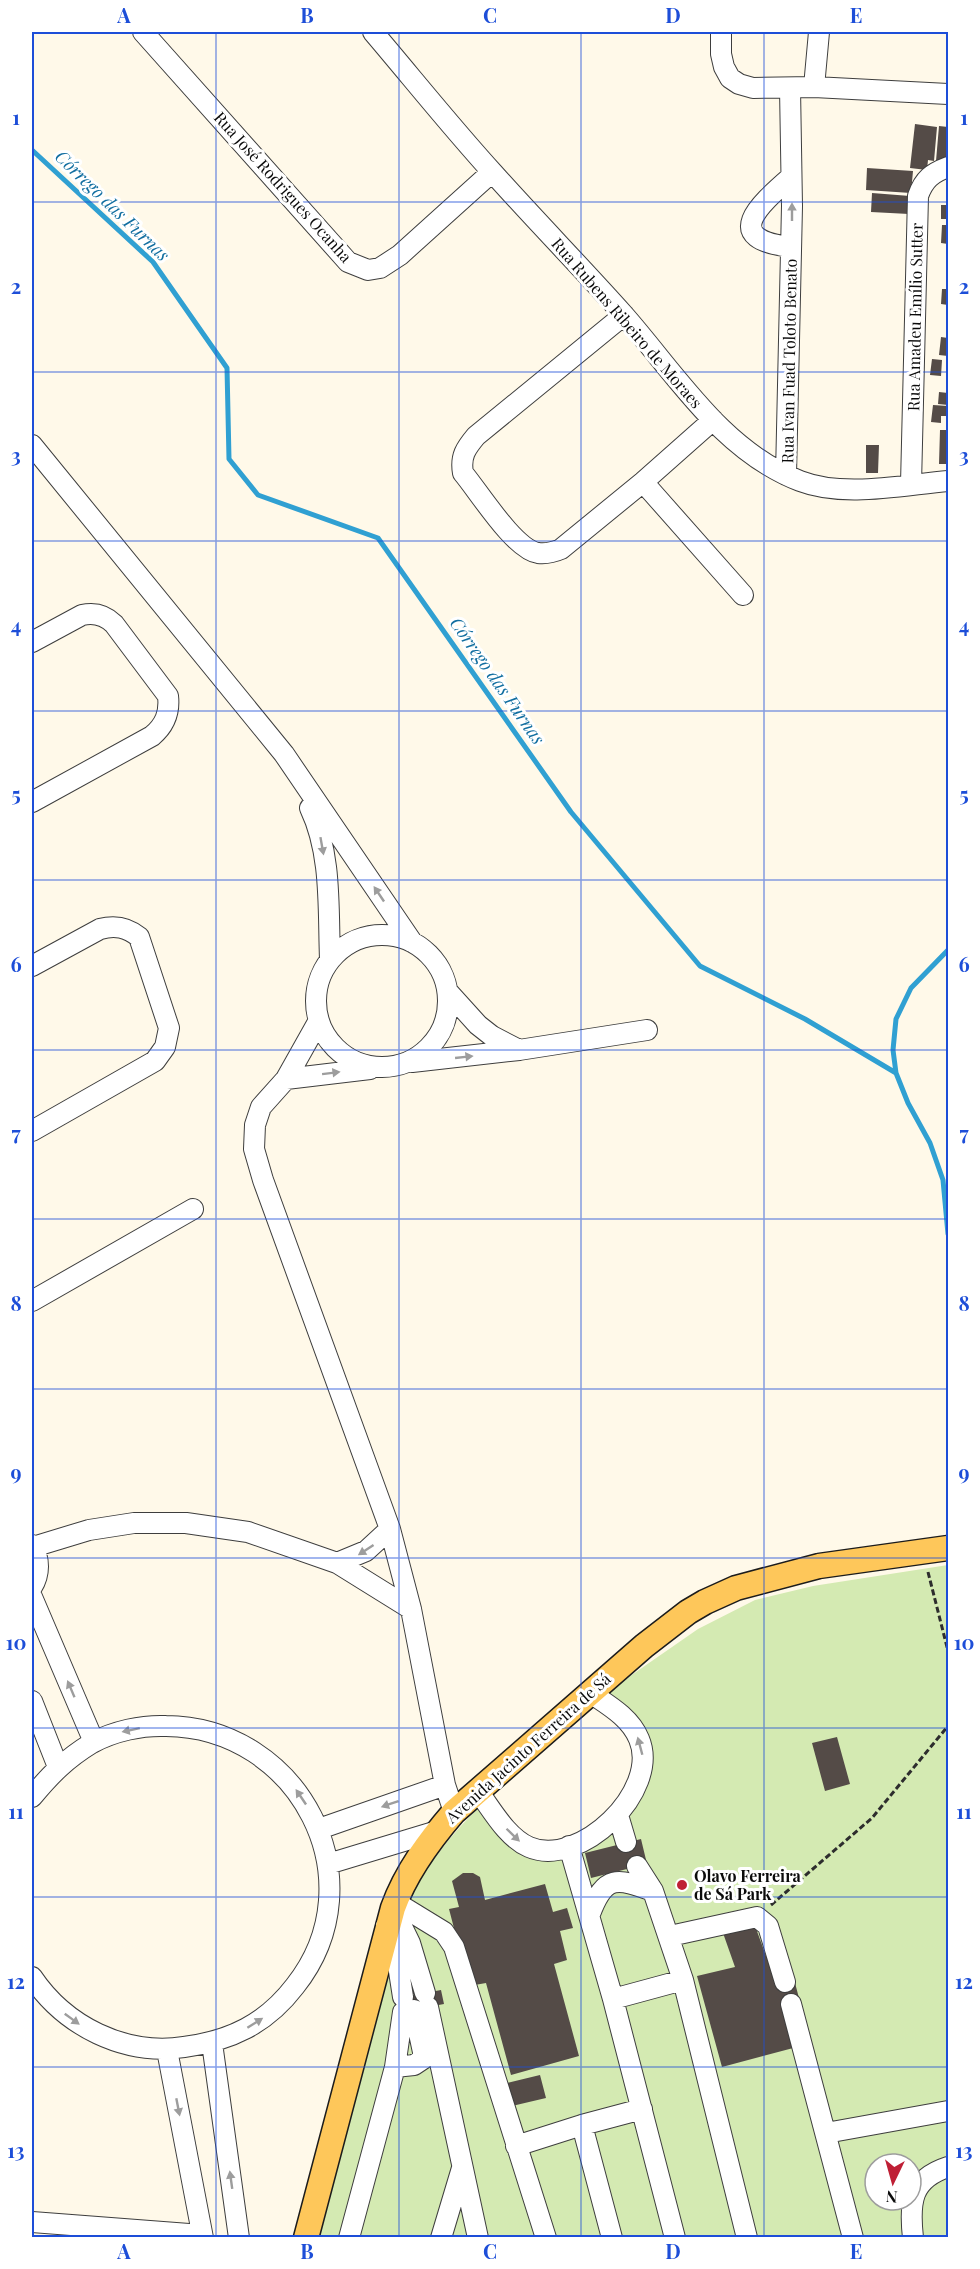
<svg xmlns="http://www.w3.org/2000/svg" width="980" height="2269" font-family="'Playfair Display',serif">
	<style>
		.green { fill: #d4eab2; fill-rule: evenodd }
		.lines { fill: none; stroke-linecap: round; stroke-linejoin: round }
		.stream { stroke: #30a0d2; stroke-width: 5 }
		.building { fill: #544b47 }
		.minor-casing { stroke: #3e3e3e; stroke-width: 22 }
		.major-casing { stroke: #1c1c1c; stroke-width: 27 }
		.path { stroke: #2d2d2d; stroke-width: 3; stroke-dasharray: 6 3; stroke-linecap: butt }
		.minor { stroke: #fff; stroke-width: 20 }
		.major { stroke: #fec75a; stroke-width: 24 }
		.oneway { fill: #9d9d9d }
		.grid { fill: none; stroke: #1d4ed8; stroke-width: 1.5; stroke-opacity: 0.55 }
		.poi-dot { fill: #bf1f35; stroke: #fff; stroke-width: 2 }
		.labels { text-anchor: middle; stroke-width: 6; stroke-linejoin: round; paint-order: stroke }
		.street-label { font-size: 16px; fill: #0b0b0b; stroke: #fff }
		.poi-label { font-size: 16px; font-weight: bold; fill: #0b0b0b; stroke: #fff; text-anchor: start }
		.water-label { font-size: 18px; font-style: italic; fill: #116ea0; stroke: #fff }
		.neatline { fill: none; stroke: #1d4ed8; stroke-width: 2 }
		.grid-label { font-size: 20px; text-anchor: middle; font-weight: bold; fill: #1d4ed8 }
	</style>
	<rect width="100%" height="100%" fill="#fff9e9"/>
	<path class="green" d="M948,1565V2237L316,2238L404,1904C427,1867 450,1834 482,1805L521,1846L602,1833L644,1750L600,1697L698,1629L755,1600L813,1586ZM875,2164H911V2200H875Z"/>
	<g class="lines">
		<path class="stream" d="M32,150L153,262L227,368L229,459L258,495L378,538L571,812L700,966L805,1019L896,1073
			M948,950L911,988L896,1019L893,1050L896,1073L908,1103L930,1143L943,1180L948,1234"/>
	</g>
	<path class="building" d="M915,124L937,127L934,161L928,160L927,170L910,168Z
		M939,126L948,127V162L936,161Z
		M867,168L913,171L911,193L866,190Z
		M872,193L910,196L909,214L871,212Z
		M941,205H948V219H941Z
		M942,225H948V244L941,243Z
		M942,289H948V305L941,304Z
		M941,337L948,338V356L939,355Z
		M932,359L942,360L941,376L930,375Z
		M939,392L948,393V405L938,404Z
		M933,405L948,406V416H941V423L931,422Z
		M940,430H948V464H939Z
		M866,445H879L878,473H866Z
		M837,1737L850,1784L825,1791L812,1743Z
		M641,1839L647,1864L591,1878L585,1853Z
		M463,1873H473L480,1877L485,1900L545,1884L553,1912L567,1908L573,1928L560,1931L567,1960L554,1964L579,2056L511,2075L486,1983L469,1986L449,1909L459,1907L452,1881Z
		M754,1923L766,1956H770L794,1979L800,2002L797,2047L722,2067L697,1976L735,1967L723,1933Z
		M441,1990L444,2004L396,2013L398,1998Z
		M540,2075L546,2098L512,2106L507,2083Z"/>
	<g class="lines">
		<g class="minor-casing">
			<path id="minor" d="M143,32L348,262L368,270L380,268L400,255L492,172
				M373,32C413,79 452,128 494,174C536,221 581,267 623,314C676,374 722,451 800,481C844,498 902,485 948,481
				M721,32V54L724,67L730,78L739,84L753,88L814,87L948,94
				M814,87L819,32
				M791,177C759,205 720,239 791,247
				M624,315L476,436C466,448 460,456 463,473C479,492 514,549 538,553C546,554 554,552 561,549L643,482L713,420
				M32,445L284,754L412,942
				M786,475L792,206L790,88
				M643,482L743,595
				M911,484L918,196C924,179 932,173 948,167
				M32,642L82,615C95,612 105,615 114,624L168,696C170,713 165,725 152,736L32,802
				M310,808C332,854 328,909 330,959
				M316 1001a66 66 0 1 1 132 0a66 66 0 1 1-132 0Z
				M32,966L100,929C115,925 127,927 139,937L169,1028L165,1047L155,1061L32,1131
				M449,993L478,1025L492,1036L519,1050
				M318,1022L286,1079L261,1107L255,1125L254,1149L263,1180L390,1529L411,1609L445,1785L454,1812
				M412,1062L519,1050L647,1030
				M286,1079L370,1069
				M32,1301L193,1209
				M32,1545C40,1559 40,1574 32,1587
				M33,1547L89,1530L134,1523H186L248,1532L337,1563L411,1609
				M337,1563L366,1551L390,1529
				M32,1597L94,1742
				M32,1701L58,1767
				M477,1790C491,1808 506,1837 529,1847C579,1869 661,1791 639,1739C630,1717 608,1705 589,1692
				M32,1797C51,1774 66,1759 92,1743C114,1731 142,1725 166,1726C299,1727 379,1880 295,1986C266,2024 230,2041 184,2047C124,2056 65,2026 32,1977
				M618,1815L626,1842
				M319,1829L445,1785
				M569,1846L613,1999L675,2238
				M328,1864L437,1831
				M637,1866L653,1891L683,1980L747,2238
				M395,1902L444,1932L454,1947L546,2238
				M393,1908L410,1943L425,1993
				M590,1914C605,1874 617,1878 653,1891
				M386,1926L396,1952L403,1997
				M670,1936L757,1917L768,1926L785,1982
				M613,1999L683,1980
				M791,2004L853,2238
				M428,2007L478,2238
				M212,2043L239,2238
				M167,2050L203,2238
				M395,2067L414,2065L423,2059V2052L414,2010
				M826,2133L948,2111
				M516,2146L582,2125
				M32,2222L202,2235
				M349,2238L395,2067L403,2012
				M441,2238L462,2168
				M612,2238L582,2125L642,2109
				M913,2238C909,2202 911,2179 948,2167"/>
		</g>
		<g class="major-casing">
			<path id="major" d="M306,2238L393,1908C406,1872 429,1841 454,1812L644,1646L688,1612L705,1602L736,1588L819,1566L948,1548"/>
		</g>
		<path class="path" d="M928,1572L948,1651
			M771,1905L872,1818L948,1726"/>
		<use href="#minor" class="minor"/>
		<use href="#major" class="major"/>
	</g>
	<defs><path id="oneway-solid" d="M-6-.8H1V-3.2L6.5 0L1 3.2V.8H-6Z" transform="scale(1.5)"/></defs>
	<g class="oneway">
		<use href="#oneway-solid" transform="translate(792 212) rotate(-90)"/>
		<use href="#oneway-solid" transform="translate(322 846) rotate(80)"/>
		<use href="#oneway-solid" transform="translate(379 894) rotate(-124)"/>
		<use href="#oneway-solid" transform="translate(464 1057) rotate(-6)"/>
		<use href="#oneway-solid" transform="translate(331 1073) rotate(-7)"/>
		<use href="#oneway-solid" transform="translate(366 1550) rotate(147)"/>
		<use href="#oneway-solid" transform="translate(71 1689) rotate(-113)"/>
		<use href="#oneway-solid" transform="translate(131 1730) rotate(168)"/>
		<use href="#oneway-solid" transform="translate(640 1746) rotate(-105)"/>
		<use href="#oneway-solid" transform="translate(301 1797) rotate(-124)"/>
		<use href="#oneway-solid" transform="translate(390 1804) rotate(161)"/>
		<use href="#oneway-solid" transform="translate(513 1835) rotate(44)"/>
		<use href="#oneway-solid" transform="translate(72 2019) rotate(36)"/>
		<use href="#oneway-solid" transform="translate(255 2023) rotate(-32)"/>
		<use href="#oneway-solid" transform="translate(178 2107) rotate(79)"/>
		<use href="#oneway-solid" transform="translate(231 2180) rotate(-98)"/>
	</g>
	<path class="grid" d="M216,32V2238M399,32V2238M581,32V2238M764,32V2238M32,202H948M32,372H948M32,541H948M32,711H948M32,880H948M32,1050H948M32,1219H948M32,1389H948M32,1558H948M32,1728H948M32,1897H948M32,2067H948"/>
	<circle class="poi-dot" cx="682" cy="1885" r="6"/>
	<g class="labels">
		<g class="street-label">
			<text transform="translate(283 187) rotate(48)" y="6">Rua José Rodrigues Ocanha</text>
			<text transform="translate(915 317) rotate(-89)" y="6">Rua Amadeu Emílio Sutter</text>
			<text transform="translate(627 323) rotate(49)" y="6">Rua Rubens Ribeiro de Moraes</text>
			<text transform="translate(789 361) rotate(-89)" y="6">Rua Ivan Fuad Toloto Benato</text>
			<text transform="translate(528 1748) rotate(-42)" y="6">Avenida Jacinto Ferreira de Sá</text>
		</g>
		<g class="poi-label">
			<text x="694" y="1882">Olavo Ferreira<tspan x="694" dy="18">de Sá Park</tspan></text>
		</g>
		<g class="water-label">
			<text transform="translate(112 206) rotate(44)" y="6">Córrego das Furnas</text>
			<text transform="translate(497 681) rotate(55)" y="6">Córrego das Furnas</text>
		</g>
	</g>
	<rect width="980" height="2269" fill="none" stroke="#ffffff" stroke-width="66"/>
	<g transform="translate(893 2182) rotate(185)"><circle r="28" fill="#ffffff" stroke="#9d9d9d" stroke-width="1.5"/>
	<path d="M0-4.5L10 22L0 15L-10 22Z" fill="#bf1f35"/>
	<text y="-9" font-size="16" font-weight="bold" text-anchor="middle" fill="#0b0b0b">N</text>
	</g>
	<rect x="33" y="33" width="914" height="2203" class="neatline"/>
	<g class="grid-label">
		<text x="124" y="23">A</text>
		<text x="307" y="23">B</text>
		<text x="490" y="23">C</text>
		<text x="673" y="23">D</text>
		<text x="856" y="23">E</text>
		<text x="16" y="125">1</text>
		<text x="964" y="125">1</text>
		<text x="16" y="294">2</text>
		<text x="964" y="294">2</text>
		<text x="16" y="463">3</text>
		<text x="964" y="463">3</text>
		<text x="16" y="633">4</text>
		<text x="964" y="633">4</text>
		<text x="16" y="802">5</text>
		<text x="964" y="802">5</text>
		<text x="16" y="972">6</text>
		<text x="964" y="972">6</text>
		<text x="16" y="1141">7</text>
		<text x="964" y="1141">7</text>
		<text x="16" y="1311">8</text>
		<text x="964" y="1311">8</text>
		<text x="16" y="1480">9</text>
		<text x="964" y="1480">9</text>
		<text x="16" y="1650">10</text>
		<text x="964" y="1650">10</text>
		<text x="16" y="1819">11</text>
		<text x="964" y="1819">11</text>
		<text x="16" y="1989">12</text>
		<text x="964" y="1989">12</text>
		<text x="16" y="2158">13</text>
		<text x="964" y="2158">13</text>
		<text x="124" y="2259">A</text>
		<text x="307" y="2259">B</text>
		<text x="490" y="2259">C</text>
		<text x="673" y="2259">D</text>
		<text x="856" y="2259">E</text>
	</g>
</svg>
